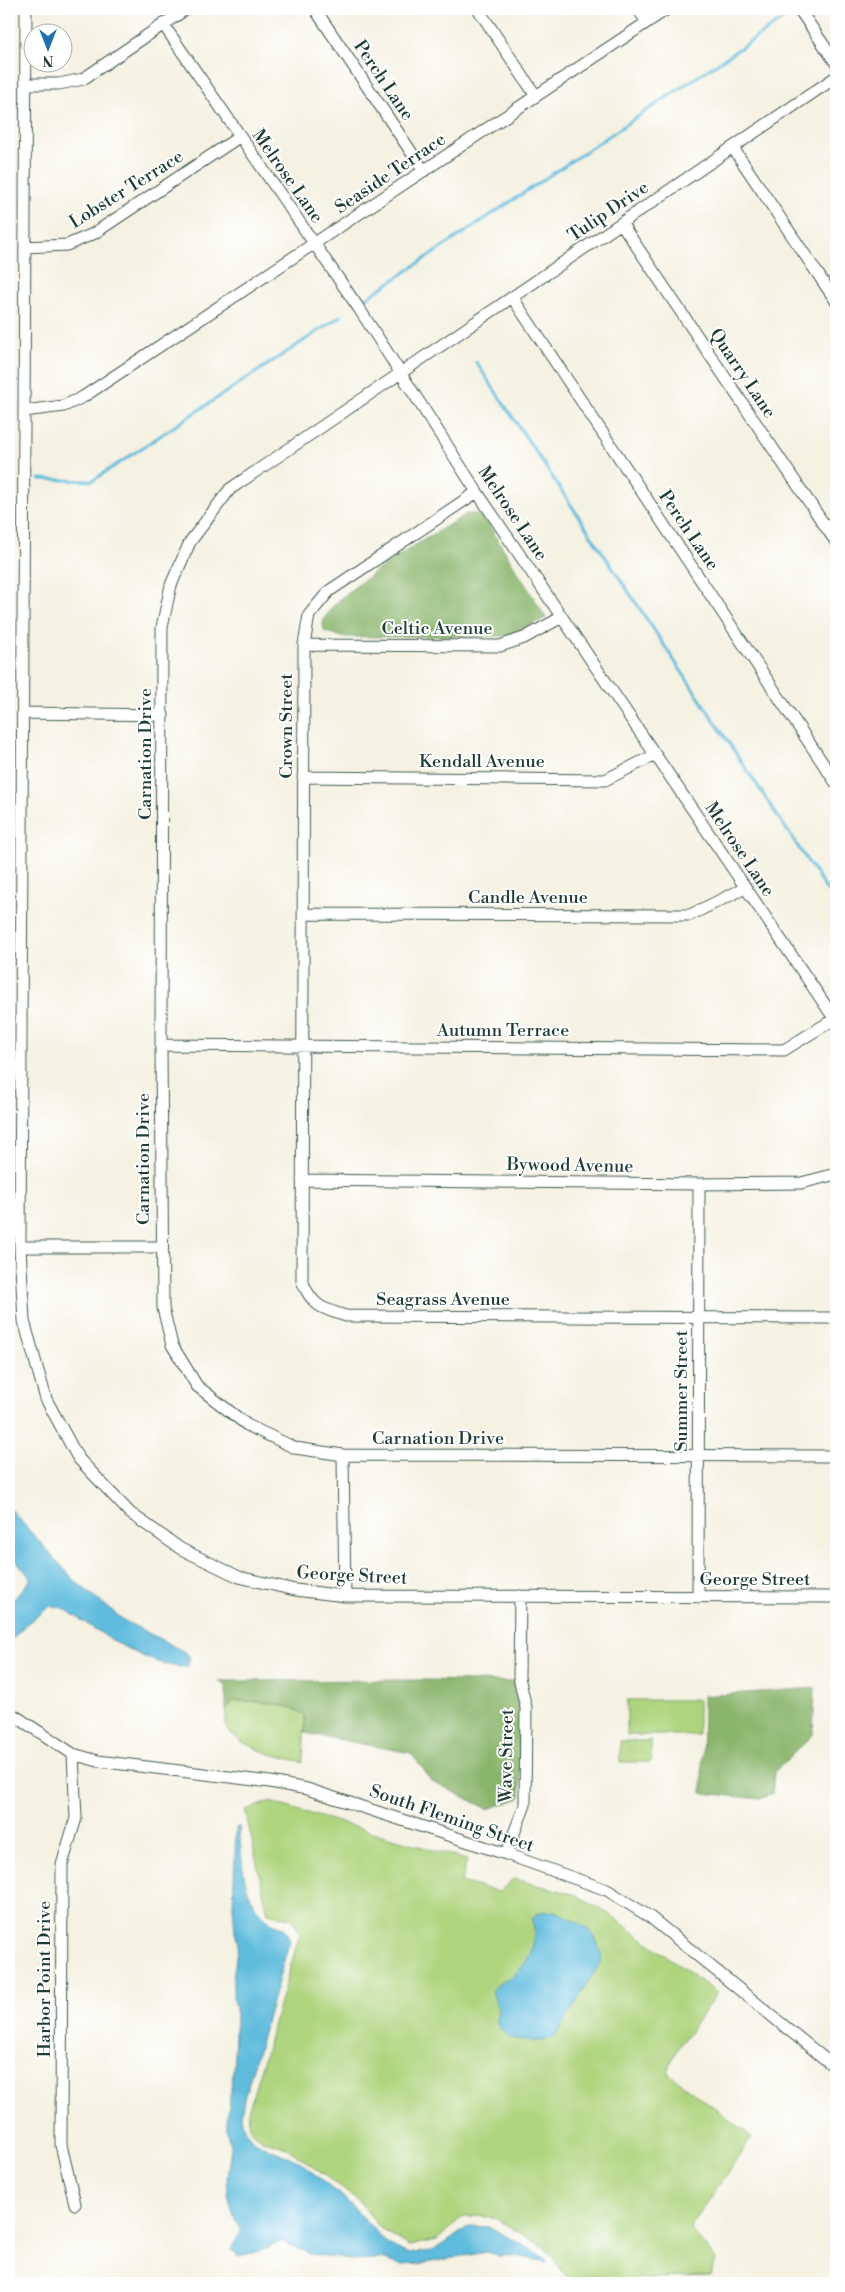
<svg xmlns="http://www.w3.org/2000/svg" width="845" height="2292" font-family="'Libre Bodoni',serif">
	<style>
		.green { fill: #aed47d; stroke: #668858 }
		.forest { fill: #8ab66c; stroke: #547a50 }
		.water { fill: #5fbcdd; stroke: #3f7c88 }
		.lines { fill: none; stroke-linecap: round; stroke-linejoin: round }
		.stream { stroke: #5fbcdd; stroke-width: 3 }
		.minor-casing { stroke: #3f584e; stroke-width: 13 }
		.minor { stroke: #fff; stroke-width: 11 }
		.labels { text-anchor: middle; stroke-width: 4; stroke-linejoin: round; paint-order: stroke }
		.street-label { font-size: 18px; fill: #1f3d34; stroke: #fff }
	</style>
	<rect width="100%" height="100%" fill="#fff"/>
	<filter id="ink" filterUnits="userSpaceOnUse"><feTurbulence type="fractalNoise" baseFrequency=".02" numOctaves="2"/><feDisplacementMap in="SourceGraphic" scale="10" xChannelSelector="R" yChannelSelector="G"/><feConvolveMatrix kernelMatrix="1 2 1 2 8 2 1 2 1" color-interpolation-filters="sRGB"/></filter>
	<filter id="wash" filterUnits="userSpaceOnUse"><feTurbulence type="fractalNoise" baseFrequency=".0096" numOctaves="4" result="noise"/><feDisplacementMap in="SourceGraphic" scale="20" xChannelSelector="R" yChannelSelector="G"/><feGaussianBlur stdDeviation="1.12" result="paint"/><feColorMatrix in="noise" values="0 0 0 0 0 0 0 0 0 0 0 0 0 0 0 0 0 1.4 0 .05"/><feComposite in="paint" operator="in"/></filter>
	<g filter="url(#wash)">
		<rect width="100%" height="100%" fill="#f5f2e2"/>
		<path class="green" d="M627,1700H698V1735H627Z
			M233,1701C252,1701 291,1702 305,1716L303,1762C277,1756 243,1749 226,1728V1711Z
			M620,1741H651V1762H620Z
			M270,1802L467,1860L461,1882L499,1892L513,1879L574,1894L612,1916L717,1993L673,2056L668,2073L752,2137L690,2228L716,2260L710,2276L570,2281L545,2248L493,2217L463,2216L437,2240L410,2246L381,2229L358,2200L287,2148L262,2140L250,2129L248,2112L300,1934L293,1919L268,1913L245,1810Z"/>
		<path class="forest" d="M467,514H482L546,618L507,636L342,637L324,631C324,628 322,623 324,620C334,591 437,532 467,514Z
			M426,1680L515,1682L521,1722L520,1798L488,1809L432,1781L411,1753L305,1733V1716C291,1702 252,1701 233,1701L226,1711V1685L218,1681Z
			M815,1688L813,1735L774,1772L772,1794L760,1799L702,1793L703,1696Z"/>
		<path class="water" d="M9,1508L76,1582L125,1621L183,1651L190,1657L187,1667C149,1669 95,1629 63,1608L51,1606L26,1624L9,1643V1605L31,1579L9,1551Z
			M239,1826C242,1856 241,1898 266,1919C271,1924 279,1925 284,1928L290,1940L244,2099L241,2117L245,2131L258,2144L298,2161L341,2195L388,2244L408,2254L431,2251L450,2240L469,2226L490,2227L545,2258L547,2262L516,2256H499L487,2252L420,2264L401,2265L381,2259L351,2260L310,2254L282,2241L260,2251L238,2256L232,2250L241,2228L235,2220L228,2195L227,2177L231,2147L226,2130L233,2072L236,2015L233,1999V1978L238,1943L235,1933L233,1906L236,1828Z
			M556,1911C584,1927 596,1926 602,1960L555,2037C539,2044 502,2045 497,2021C496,2016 499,2011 497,2006C496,2001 493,1996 492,1991C498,1982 507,1981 514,1975C526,1965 533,1952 534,1937C535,1930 532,1924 533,1917L540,1912Z"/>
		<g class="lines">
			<path class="stream" d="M365,299L788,16
				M476,362L836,904
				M39,479L92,481L341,316"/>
		</g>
	</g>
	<g filter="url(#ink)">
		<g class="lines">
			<g class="minor-casing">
				<path id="minor" d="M26,9L20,1247L24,1321L46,1399L78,1458L130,1513L181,1549L239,1577L295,1590L345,1596L836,1597
					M315,9L424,171
					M478,9L536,96
					M638,9L647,22
					M799,9L836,63
					M163,24L360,310L477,492L836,1021
					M836,77L230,489L190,542L171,585L162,627L161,1045L163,1308L172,1345L197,1386L247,1425L295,1448L343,1455L836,1456
					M26,84H59L83,79L186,9
					M733,148L836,301
					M621,223L836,542
					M25,247L67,245L93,234L239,137
					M512,297L836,783
					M24,411L64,406L83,397L667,9
					M477,492L329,591L309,615L304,645L302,1281C312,1306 322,1309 346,1316L836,1318
					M304,645L500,646L524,638L562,617
					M24,713L163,715
					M303,777L605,780L655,755
					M304,914L690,915L745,888
					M161,1045L784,1050L836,1018
					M302,1180L699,1184L801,1183L836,1174
					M20,1247H161
					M343,1455L345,1596
					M698,1597L699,1184
					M9,1712L73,1754L98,1761L270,1782L307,1789L506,1854L607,1890L650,1917L836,2068
					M73,1754L76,1818L62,1865L61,2145L75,2204
					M506,1854L525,1805L526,1708L519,1677L520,1596"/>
			</g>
			<use href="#minor" class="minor"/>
		</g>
	</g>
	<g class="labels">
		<g class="street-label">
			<text transform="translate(384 80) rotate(56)" y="6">Perch Lane</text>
			<text transform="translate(390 173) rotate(-34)" y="6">Seaside Terrace</text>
			<text transform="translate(288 176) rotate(55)" y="6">Melrose Lane</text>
			<text transform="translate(126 189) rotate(-32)" y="6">Lobster Terrace</text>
			<text transform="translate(608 211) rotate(-34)" y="6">Tulip Drive</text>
			<text transform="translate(743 373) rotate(56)" y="6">Quarry Lane</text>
			<text transform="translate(513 513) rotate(56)" y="6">Melrose Lane</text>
			<text transform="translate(689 530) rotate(56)" y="6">Perch Lane</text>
			<text x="437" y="634">Celtic Avenue</text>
			<text transform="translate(286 726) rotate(-90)" y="6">Crown Street</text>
			<text transform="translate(145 754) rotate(-90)" y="6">Carnation Drive</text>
			<text x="482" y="767">Kendall Avenue</text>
			<text transform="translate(740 849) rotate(56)" y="6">Melrose Lane</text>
			<text x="528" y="903">Candle Avenue</text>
			<text x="503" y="1036">Autumn Terrace</text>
			<text transform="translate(143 1159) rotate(-90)" y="6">Carnation Drive</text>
			<text transform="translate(570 1165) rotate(1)" y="6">Bywood Avenue</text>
			<text x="443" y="1305">Seagrass Avenue</text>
			<text transform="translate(681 1391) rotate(-90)" y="6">Summer Street</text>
			<text x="438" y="1444">Carnation Drive</text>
			<text transform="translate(352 1575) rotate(3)" y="6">George Street</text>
			<text x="755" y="1585">George Street</text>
			<text transform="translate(506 1756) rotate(-89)" y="6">Wave Street</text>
			<text transform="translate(452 1818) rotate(19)" y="6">South Fleming Street</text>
			<text transform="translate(44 1979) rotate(-90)" y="6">Harbor Point Drive</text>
		</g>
	</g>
	<rect width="845" height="2292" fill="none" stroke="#fff" stroke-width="30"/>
	<g transform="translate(48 48) rotate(180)"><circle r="24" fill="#ffffff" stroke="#a5b1ae"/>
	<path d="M0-4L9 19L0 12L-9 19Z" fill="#1f6fb2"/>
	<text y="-8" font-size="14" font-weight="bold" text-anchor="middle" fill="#1f3d34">N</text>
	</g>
</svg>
